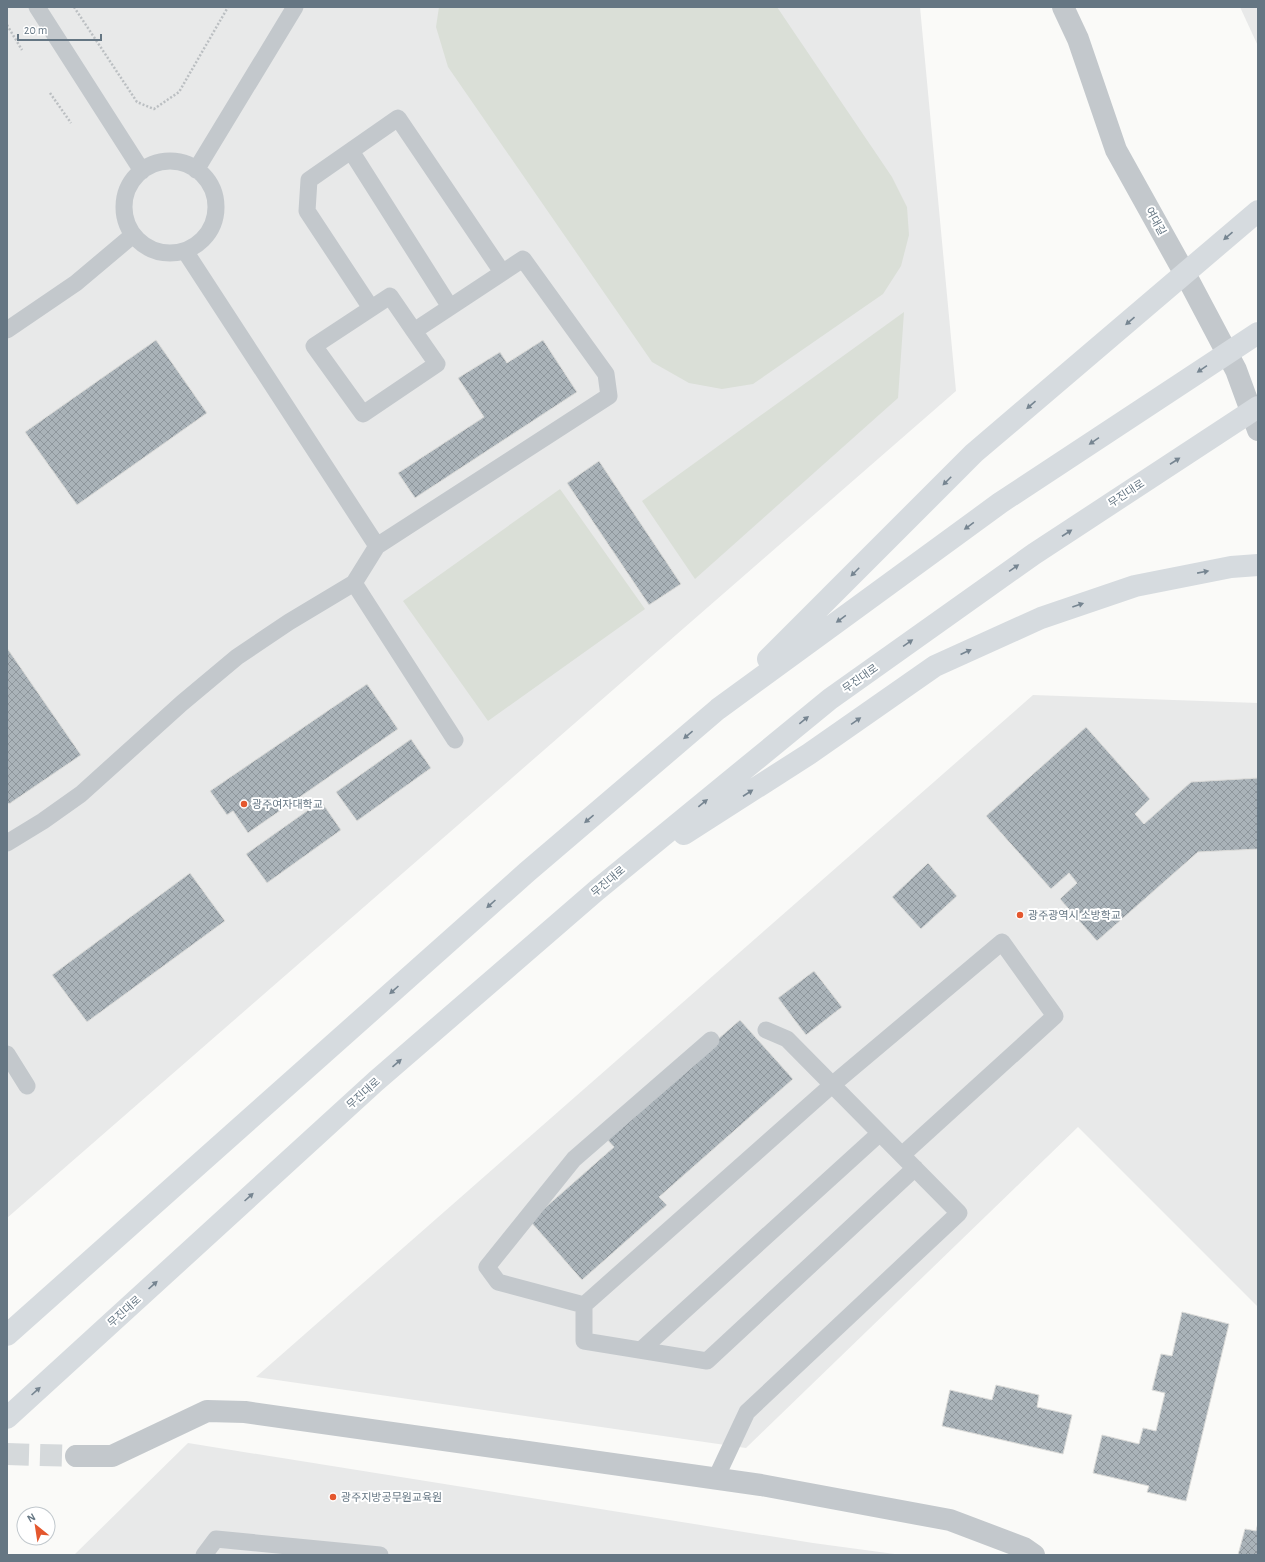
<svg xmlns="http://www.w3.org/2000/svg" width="1265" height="1562" font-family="'Alegreya Sans','Noto Sans KR',sans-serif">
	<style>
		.built { fill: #e8e9e9 }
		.green { fill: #dadfd7 }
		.building { fill: url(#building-cross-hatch); stroke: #dcdcda }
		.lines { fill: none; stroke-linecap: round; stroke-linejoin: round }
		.street-tunnel { stroke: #d5d9db; stroke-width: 22; stroke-dasharray: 22 11; stroke-linecap: butt }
		.path { stroke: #bbbfc2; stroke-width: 2.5; stroke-dasharray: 2 2; stroke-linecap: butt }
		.lane { stroke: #c3c8cc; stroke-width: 17 }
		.street { stroke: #c3c8cc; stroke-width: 22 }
		.highway { stroke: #d6dbdf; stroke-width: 22 }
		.oneway { fill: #768591 }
		.poi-dot { fill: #e4572e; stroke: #fff; stroke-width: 1.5 }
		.labels { text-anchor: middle; stroke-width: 4; stroke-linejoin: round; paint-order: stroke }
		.street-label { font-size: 11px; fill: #657683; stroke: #fff }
		.poi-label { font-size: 11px; fill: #657683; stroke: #fff; text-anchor: start }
	</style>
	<defs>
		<pattern id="building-cross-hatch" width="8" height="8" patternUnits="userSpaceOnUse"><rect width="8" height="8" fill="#aab3b9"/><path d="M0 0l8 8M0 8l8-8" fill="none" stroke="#8e969c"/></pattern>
	</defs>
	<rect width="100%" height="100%" fill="#fafaf8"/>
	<path class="built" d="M7,7H920L956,391L7,1218Z
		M1240,7H1258V46Z
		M1033,695L1258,703V1307L1078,1127L746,1448L256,1377Z
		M188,1443L813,1543L902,1555H74Z"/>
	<path class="green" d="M439,7H777L892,177L907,207L909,235L901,266L883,294L753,384L722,389L689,383L652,362L448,67L436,27Z
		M904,312L898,398L695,579L642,501Z
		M560,489L645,609L488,721L403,601Z"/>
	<path class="building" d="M156,340L207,413L77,505L25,432Z
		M543,340L577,392L415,498L398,473L484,417L458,378L500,352L507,363Z
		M599,461L681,584L649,605L567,483Z
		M7,648L81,755L9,804L7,802Z
		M367,684L398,729L248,833L233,811L227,815L210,791Z
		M1086,727L1150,799L1135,814L1144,824L1191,782L1258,778V849L1198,852L1097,941L1060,899L1077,883L1069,873L1051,889L986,816Z
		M411,739L431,768L357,821L336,792Z
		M321,801L341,830L267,883L246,854Z
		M928,863L957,896L921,929L892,897Z
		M190,873L225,921L87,1022L52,975Z
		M814,971L842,1007L806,1035L778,998Z
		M740,1020L793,1079L659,1197L667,1205L582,1280L530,1221L614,1147L605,1137Z
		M1182,1312L1229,1324L1186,1501L1147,1492L1149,1486L1093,1473L1102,1435L1139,1444L1143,1428L1156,1431L1165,1393L1152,1390L1161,1354L1172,1356Z
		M996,1385L1039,1395L1037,1407L1072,1415L1063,1454L942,1426L950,1390L992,1400Z
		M1258,1523V1555H1238L1245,1529L1256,1531Z"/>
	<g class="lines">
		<path class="street-tunnel" d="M7,1454L76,1456"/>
		<path class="path" d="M74,7L137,102L154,109L179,92L228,7
			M7,25L22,50
			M50,93L71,123"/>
		<path class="lane" d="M37,7L142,171
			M351,151L450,307
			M124 207a46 46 0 1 1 92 0a46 46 0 1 1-92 0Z
			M196,170L295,7
			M185,251L377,546
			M371,308L307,211L309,180L398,118L502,272
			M7,330L76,283L133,235
			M354,583L455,740
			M7,843L43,821L81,794L182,703L237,657L289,622L354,583L377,546L609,396L606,374L523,259L414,331L390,296L314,346L363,414L437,364L414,331
			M711,1040L574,1159L487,1267L498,1282L584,1305L832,1085L1002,942L1055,1016L902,1155
			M7,1054L27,1086
			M584,1305V1341L707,1361L915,1168
			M641,1350L880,1133
			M716,1478L747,1412L959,1213L787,1039L766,1030
			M204,1555L216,1539L380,1555"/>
		<path class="street" d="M1063,7L1078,39L1116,150L1190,283L1236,370L1258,430
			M76,1456H112L207,1411L245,1412L761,1485L950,1520L1024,1548L1034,1555"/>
		<path class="highway" d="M768,659L974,453L1258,211
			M684,834L809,754L935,666L1041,618L1135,586L1231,567L1258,565
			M7,1335L527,872L718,709L1000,503L1258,333
			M7,1418L376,1081L597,890L830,699L1034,554L1258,407"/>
	</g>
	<defs><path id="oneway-solid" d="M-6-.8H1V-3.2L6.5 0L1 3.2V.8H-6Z"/></defs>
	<g class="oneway">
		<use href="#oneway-solid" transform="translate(1228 236) rotate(139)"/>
		<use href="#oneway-solid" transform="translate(1130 321) rotate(139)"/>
		<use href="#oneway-solid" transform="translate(1202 369) rotate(146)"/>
		<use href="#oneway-solid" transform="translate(1031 405) rotate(139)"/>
		<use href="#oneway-solid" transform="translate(1094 441) rotate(146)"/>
		<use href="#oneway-solid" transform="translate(1175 461) rotate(-33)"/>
		<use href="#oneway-solid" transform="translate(947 481) rotate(135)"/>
		<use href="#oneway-solid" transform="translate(969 526) rotate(144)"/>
		<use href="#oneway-solid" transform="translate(1067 533) rotate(-33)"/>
		<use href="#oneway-solid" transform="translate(1014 568) rotate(-35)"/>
		<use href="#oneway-solid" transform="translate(855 572) rotate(135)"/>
		<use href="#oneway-solid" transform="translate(1203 572) rotate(-11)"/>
		<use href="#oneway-solid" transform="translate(1078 605) rotate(-19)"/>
		<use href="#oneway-solid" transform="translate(841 619) rotate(144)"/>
		<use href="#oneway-solid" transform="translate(908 643) rotate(-35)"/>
		<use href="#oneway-solid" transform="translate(966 652) rotate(-25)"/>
		<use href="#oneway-solid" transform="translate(804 720) rotate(-39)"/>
		<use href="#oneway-solid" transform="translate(856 721) rotate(-35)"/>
		<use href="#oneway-solid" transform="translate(688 735) rotate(140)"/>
		<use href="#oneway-solid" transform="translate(748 793) rotate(-33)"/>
		<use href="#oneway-solid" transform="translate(703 803) rotate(-39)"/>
		<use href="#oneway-solid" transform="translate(589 819) rotate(140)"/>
		<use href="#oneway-solid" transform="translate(491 904) rotate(138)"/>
		<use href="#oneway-solid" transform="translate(394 990) rotate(138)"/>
		<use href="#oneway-solid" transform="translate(397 1063) rotate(-41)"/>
		<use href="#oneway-solid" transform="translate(249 1197) rotate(-42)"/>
		<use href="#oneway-solid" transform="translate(153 1285) rotate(-42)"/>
		<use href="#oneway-solid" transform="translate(36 1391) rotate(-42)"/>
	</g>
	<g class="poi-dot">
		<circle cx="244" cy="804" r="4"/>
		<circle cx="1020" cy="915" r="4"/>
		<circle cx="333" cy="1497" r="4"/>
	</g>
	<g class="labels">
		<g class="street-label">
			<text transform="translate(1156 221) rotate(61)" y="4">여대길</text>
			<text transform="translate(1126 493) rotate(-33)" y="4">무진대로</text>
			<text transform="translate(860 678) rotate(-35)" y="4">무진대로</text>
			<text transform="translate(608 881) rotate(-40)" y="4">무진대로</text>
			<text transform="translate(363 1093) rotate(-42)" y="4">무진대로</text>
			<text transform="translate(124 1311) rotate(-42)" y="4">무진대로</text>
		</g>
		<g class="poi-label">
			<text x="252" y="808">광주여자대학교</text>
			<text x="1028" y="919">광주광역시 소방학교</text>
			<text x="341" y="1501">광주지방공무원교육원</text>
		</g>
	</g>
	<rect width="1265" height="1562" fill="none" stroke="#657683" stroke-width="16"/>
	<g transform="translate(36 1526) rotate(330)"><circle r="19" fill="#ffffff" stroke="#c1c8cd"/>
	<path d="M0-3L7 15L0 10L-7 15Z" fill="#e4572e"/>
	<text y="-6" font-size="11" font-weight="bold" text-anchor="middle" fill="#657683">N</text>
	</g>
	<path d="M18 34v6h83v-6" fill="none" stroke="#657683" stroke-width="2"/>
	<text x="24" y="34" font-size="12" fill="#657683" stroke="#ffffff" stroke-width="3" paint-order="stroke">20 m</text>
</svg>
